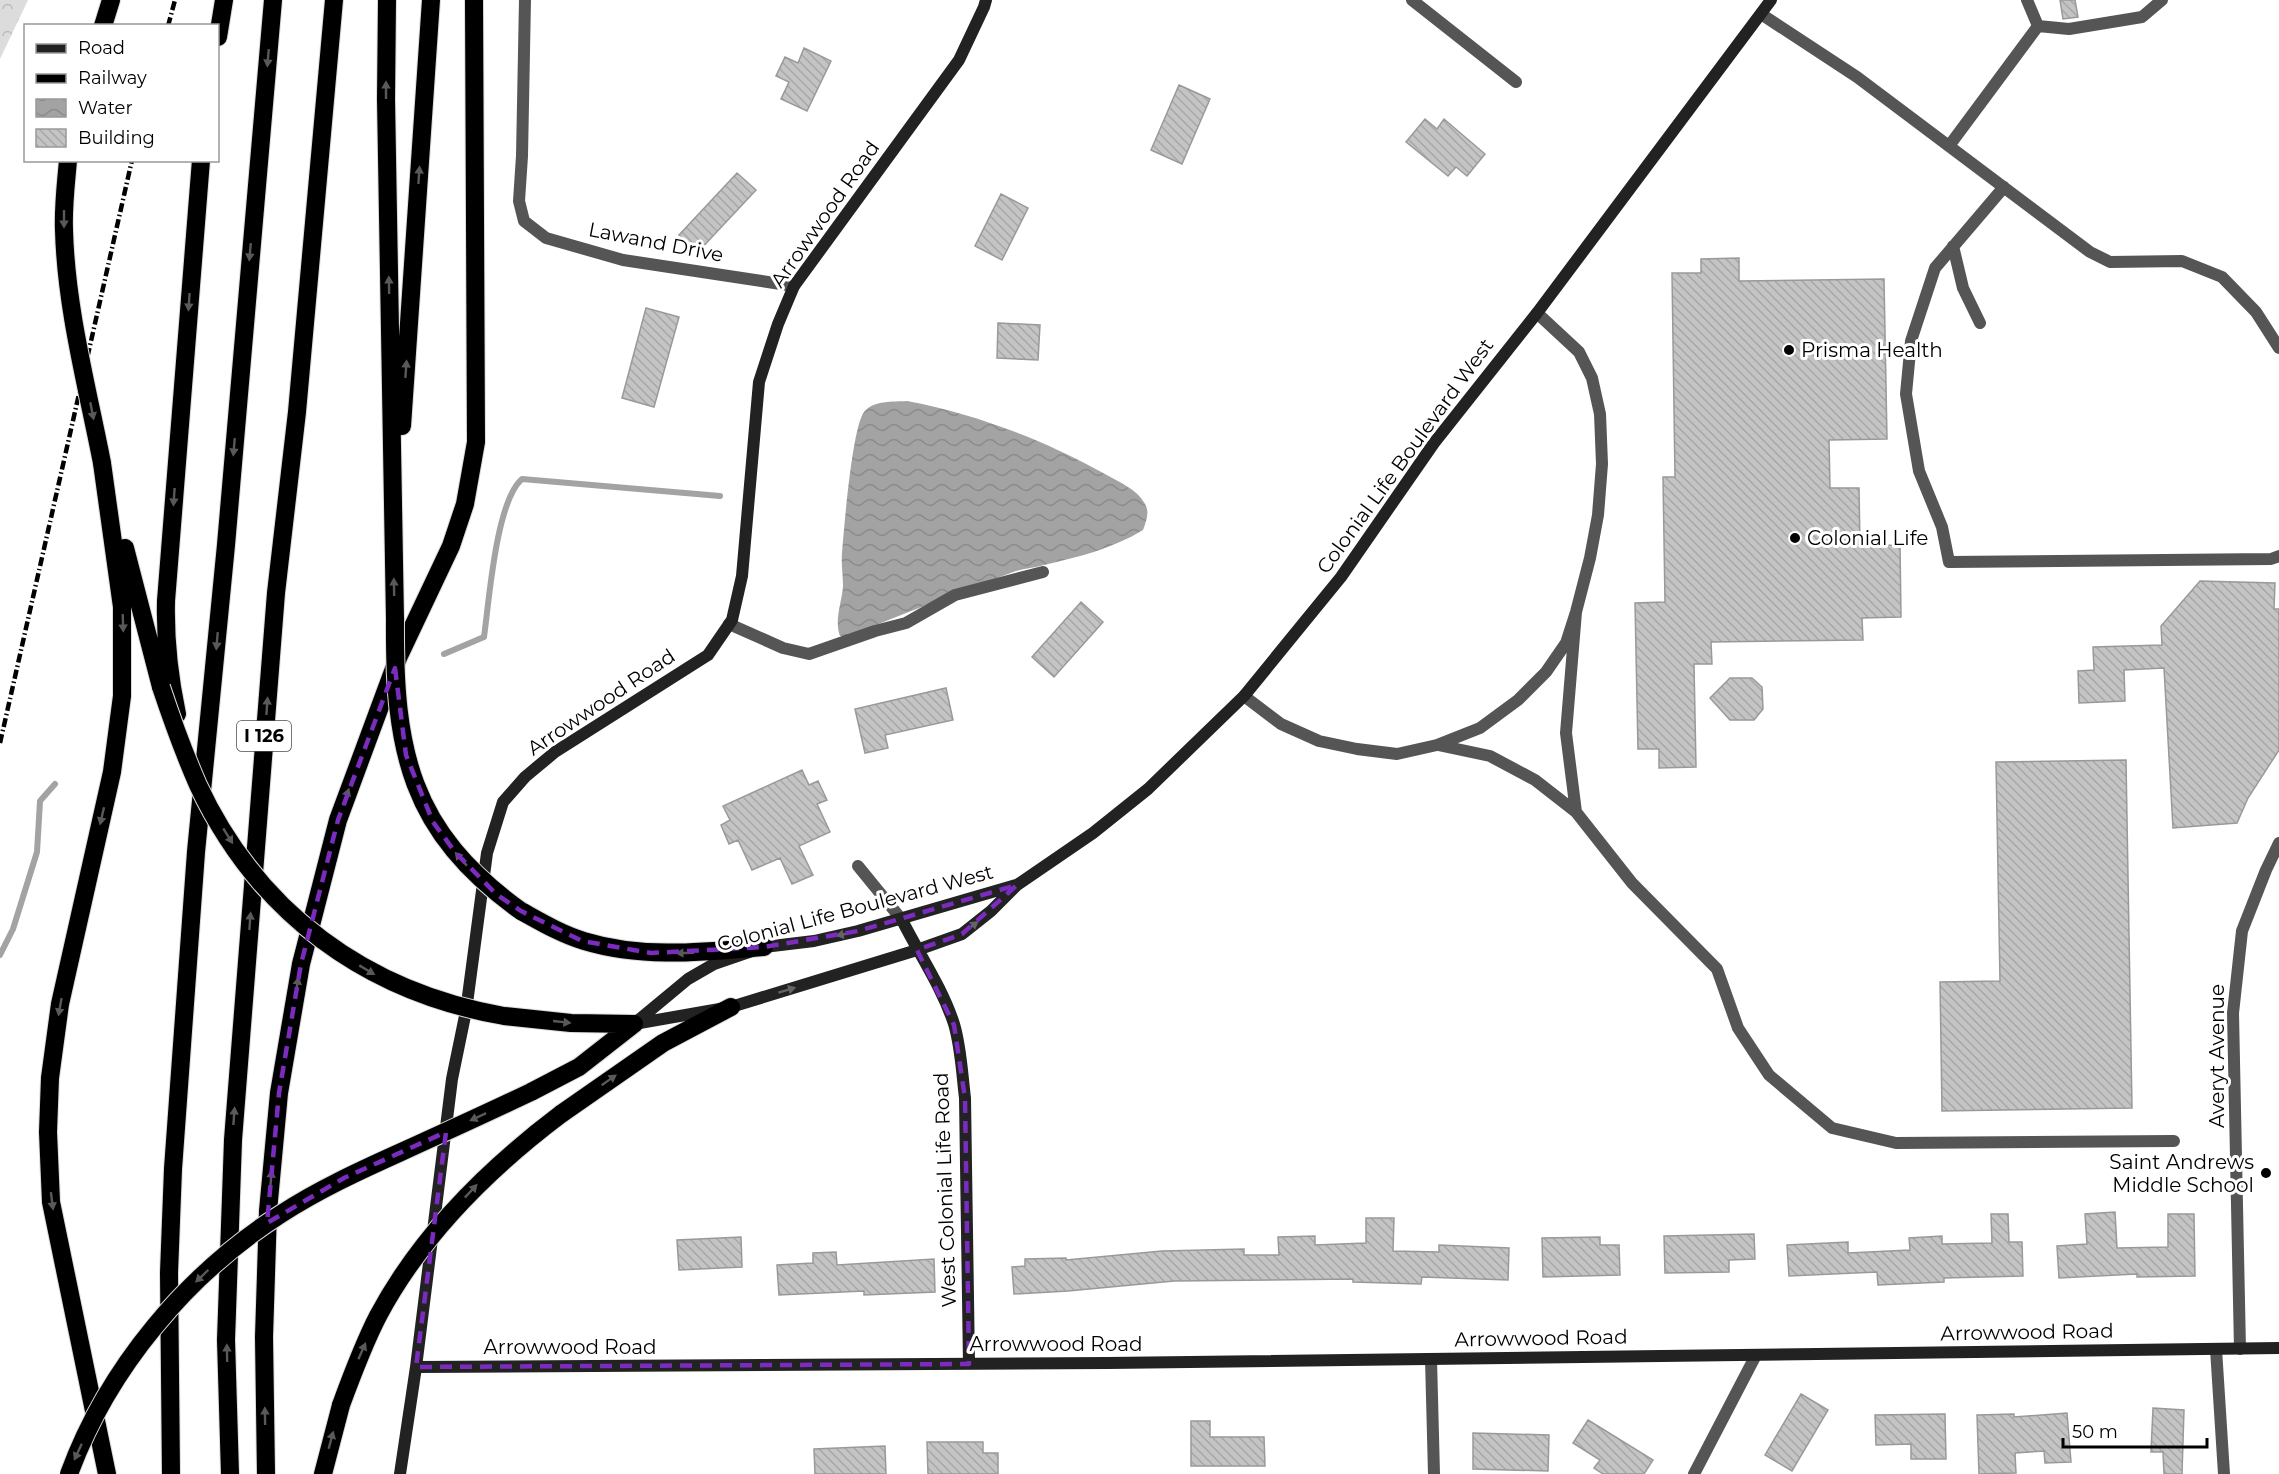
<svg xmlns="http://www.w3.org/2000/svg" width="2279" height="1474" font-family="Montserrat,sans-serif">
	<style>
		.forest { fill: url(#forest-crowns) }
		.water { fill: url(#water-waves) }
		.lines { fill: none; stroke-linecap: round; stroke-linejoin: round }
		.stream { stroke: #a3a3a3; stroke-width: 6 }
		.building { fill: url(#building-back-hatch); stroke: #999; stroke-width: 1.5 }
		.highway-casing { stroke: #dbdbdb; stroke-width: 20 }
		.lane { stroke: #555; stroke-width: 12 }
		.street { stroke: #555; stroke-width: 12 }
		.secondary { stroke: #222; stroke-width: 12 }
		.highway { stroke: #000; stroke-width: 18 }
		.rail { stroke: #000; stroke-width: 4.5; stroke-dasharray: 9 3 1.5 3; stroke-linecap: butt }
		.highway-bridge-casing { stroke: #dbdbdb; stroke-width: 20; stroke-linecap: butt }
		.highway-bridge { stroke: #000; stroke-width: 18 }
		.oneway { fill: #595959 }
		.oneway2 { fill: #646464 }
		.marked { fill: none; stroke: #7b2cbf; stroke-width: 4.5; stroke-dasharray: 12 8; stroke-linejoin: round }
		.poi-dot { fill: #000; stroke: #fff; stroke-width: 2 }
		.labels { text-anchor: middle; stroke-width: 6; stroke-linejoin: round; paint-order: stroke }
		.shield { fill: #fff; stroke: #4c4c4c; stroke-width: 1.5 }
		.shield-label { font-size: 18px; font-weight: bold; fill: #000 }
		.street-label { font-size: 20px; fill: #000; stroke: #fff }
		.poi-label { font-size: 20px; fill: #000; stroke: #fff; text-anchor: start }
	</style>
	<defs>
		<pattern id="forest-crowns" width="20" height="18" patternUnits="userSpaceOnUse" patternTransform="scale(1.5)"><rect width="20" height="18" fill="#dcdcdc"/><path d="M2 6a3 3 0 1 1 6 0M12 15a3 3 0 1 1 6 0" fill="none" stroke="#bbb"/></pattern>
		<pattern id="water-waves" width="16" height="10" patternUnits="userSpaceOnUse" patternTransform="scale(1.5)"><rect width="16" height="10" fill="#a3a3a3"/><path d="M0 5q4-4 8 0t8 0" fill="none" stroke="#8b8b8b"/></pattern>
		<pattern id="building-back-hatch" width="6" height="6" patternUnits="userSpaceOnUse" patternTransform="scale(1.5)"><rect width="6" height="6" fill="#c4c4c4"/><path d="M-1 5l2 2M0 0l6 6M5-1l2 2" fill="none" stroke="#a7a7a7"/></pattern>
	</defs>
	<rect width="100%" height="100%" fill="#fff"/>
	<path class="forest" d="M0,0H28L0,59Z"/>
	<path class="water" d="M907,401C976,414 1044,440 1105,474C1119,482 1137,489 1145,504C1150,512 1146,522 1143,530C1112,549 1078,557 1044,565C1035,568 1025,568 1016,571C961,591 905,613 849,636H840C834,620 842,602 843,586C843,575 841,564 842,553C844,529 852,428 864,412C874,400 893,402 907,401Z"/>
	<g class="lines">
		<path class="stream" d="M444,654L484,637C489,602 496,501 522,479L720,496
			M0,955L13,929L37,852L40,801L55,784"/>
	</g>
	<path class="building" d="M2060,0H2075L2078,17L2063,19Z
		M804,48L831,61L807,111L781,99L789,82L776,76L785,57L798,63Z
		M1179,85L1210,99L1182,164L1151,150Z
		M1425,119L1437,129L1444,119L1485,154L1467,176L1456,167L1448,176L1406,142Z
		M737,173L756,190L698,252L679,235Z
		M1001,194L1028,208L1002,260L975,246Z
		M1739,258V281L1884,279L1887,439L1829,440L1830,488H1859L1860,546L1900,545L1901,617L1862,618L1863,640L1711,642L1712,664H1694L1696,767L1659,768V749H1638L1635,603L1665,602L1663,477H1675L1672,273H1701V259Z
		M646,308L679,317L654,407L622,398Z
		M998,323L1040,325L1038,360L997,358Z
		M2200,581L2275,583L2274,609H2279V750L2248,798L2237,823L2173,828L2164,668L2124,670L2125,701L2079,703L2078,671L2094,670L2093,647L2162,645L2161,626Z
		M1081,602L1103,622L1054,677L1032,657Z
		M1730,678H1752L1762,687L1763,709L1754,720H1730L1710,698Z
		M946,688L953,720L885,735L888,748L865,753L855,709Z
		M2126,760L2132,1108L1942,1111L1940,982L2000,981L1996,762Z
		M802,770L809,785L818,781L827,800L817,804L830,832L799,846L813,875L792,884L780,858L752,870L738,840L729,844L721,825L730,820L723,806Z
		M2115,1212L2117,1248L2168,1247V1214H2194L2195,1276L2137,1277V1274L2059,1278L2057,1246L2087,1244L2085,1214Z
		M1991,1214H2008L2009,1242H2022L2023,1276L1944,1278V1282L1878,1285L1877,1272L1789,1276L1787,1245L1848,1242V1253L1910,1250L1909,1238L1942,1236V1244L1992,1243Z
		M1366,1218H1394L1393,1251L1439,1252V1245L1509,1248L1508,1280L1422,1277L1421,1284L1353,1282V1279L1174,1281L1068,1291L1014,1294L1012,1267L1025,1266V1259L1066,1258V1260L1162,1251L1244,1249V1255H1279L1278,1237L1315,1236V1245L1366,1243Z
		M1754,1234L1755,1259L1729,1260V1272L1665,1273L1664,1236Z
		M741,1237L742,1267L679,1270L677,1240Z
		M1600,1237V1245H1619L1620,1275L1543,1277L1542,1238Z
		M836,1252L837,1265L934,1259L935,1292L864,1295V1291L779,1295L777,1265L813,1263V1253Z
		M1801,1394L1828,1410L1792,1471L1765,1455Z
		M2153,1408L2184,1410L2182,1474H2164L2163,1452H2151Z
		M2067,1413L2071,1462L2045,1463L2044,1451L2015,1453L2016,1473L1979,1474L1977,1415L2014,1414V1417Z
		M1945,1414L1946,1459H1911V1444L1876,1445L1875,1415Z
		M1588,1420L1653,1460L1644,1474H1603L1594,1468L1600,1460L1573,1443Z
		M1191,1421H1210V1437H1264L1265,1466H1191Z
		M1473,1433L1549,1435L1548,1471L1473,1469Z
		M927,1442H983V1453H998V1474H928Z
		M885,1446L886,1474H815L814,1449Z"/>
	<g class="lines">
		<g class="highway-casing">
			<path id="highway" d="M387,0L386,99L395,620
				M103,26L111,0
				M218,37L224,0
				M402,426L431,0
				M102,463L122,607V696L112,772L60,1004L50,1078L48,1132L51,1202L107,1474
				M125,548L161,687
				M177,714C169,676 165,640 166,601L201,160
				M521,911C541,922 561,934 584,941C643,959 703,952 764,947
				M504,1016L571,1023L634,1024
				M531,1092L579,1067L634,1024
				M561,1114L663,1043L731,1007
				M171,1474L169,1273L173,1169L196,852L226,545L273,0
				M230,1474L226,1340L233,1140L276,593L297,412L334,0
				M266,1474L264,1337L268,1211L279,1093L301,964L338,820L398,658L451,546L465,504L476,442L474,0
				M323,1474L341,1405"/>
		</g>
		<path class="lane" d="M2027,0L2038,26L2069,29L2142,17L2162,0
			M1761,14L1857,77L2090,252L2110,262L2182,261L2222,277L2256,312L2279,348
			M1949,146L2038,26
			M2004,187L1935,268L1911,341L1906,394L1919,471L1942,527L1949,562L2271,559L2279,556
			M1953,246L1963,288L1980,323
			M1576,612L1566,733L1576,812L1632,883L1717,969L1738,1028L1769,1075L1832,1128L1896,1143L2174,1141
			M729,624L783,648L809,654L875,631L906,623L955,595L1043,572
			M1244,696L1281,724L1319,741L1357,749L1397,754L1437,745L1480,728L1518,700L1546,672L1566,643L1576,612L1590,558L1598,515L1602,464L1600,414L1592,378L1579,352L1537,313
			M1438,745L1490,756L1535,780L1576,812
			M858,866L902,920
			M1431,1359L1434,1474"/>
		<path class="street" d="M525,0L522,156L519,201L524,221L546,238L623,260L794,286
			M1412,0L1516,82
			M2216,1349L2224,1474
			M2240,1349L2233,1013L2242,931L2266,870L2279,843
			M1694,1474L1756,1355"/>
		<path class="secondary" d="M902,920C919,954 942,987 954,1024C961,1047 962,1074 965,1098L969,1364
			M635,1023L688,979L714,964L764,947L814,941L858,931L1016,885
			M634,1024L731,1007L917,950L962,934L991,911L1017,885L1093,833L1148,789L1244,696L1341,577L1434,443L1537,313L1771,0
			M416,1367L1108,1363L2279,1348
			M400,1474L416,1367L452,1079L466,1011L487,853L503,802L525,777L555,752L708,655L732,620L742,576L759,382L778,324L794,286L959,60L984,7L986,0"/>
		<use href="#highway" class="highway"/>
		<path class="rail" d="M168,26L175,0
			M0,743L132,160"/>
		<g class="highway-bridge-casing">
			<path id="highway-bridge" d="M68,160C66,184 63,206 64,230C66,308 87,386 102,463
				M395,620C394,750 409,831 521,911
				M161,687C172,720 184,753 198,785C258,913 366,992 504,1016
				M341,1405C352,1375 363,1345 378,1316C421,1235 488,1169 561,1114
				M69,1474C108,1368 187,1274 281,1214C318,1190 359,1171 399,1153C443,1133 487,1113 531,1092"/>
		</g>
		<use href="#highway-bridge" class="highway-bridge"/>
	</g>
	<defs><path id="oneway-solid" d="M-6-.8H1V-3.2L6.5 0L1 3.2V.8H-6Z" transform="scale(1.5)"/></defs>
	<g class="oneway">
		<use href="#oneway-solid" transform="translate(268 58) rotate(95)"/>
		<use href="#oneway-solid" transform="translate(386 90) rotate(-90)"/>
		<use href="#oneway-solid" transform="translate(419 175) rotate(-86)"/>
		<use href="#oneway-solid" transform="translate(64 219) rotate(90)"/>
		<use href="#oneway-solid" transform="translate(250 252) rotate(95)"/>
		<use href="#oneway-solid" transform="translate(389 285) rotate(-91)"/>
		<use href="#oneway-solid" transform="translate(189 302) rotate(94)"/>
		<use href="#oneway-solid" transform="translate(406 369) rotate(-86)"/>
		<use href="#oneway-solid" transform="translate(92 411) rotate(79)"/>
		<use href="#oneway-solid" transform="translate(234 447) rotate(95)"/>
		<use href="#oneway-solid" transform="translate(174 497) rotate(94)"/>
		<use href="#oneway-solid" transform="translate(394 587) rotate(-91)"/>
		<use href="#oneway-solid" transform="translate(123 623) rotate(88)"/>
		<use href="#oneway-solid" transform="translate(217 641) rotate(95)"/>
		<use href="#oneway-solid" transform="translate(267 706) rotate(-86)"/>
		<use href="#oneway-solid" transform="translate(346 797) rotate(-70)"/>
		<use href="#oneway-solid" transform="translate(102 816) rotate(103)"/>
		<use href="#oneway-solid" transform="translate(228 836) rotate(58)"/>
		<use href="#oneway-solid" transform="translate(461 859) rotate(-131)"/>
		<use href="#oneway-solid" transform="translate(250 921) rotate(-86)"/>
		<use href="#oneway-solid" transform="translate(685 953) rotate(179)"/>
		<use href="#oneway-solid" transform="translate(367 970) rotate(31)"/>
		<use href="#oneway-solid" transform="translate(297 986) rotate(-80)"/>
		<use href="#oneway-solid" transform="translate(60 1007) rotate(100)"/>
		<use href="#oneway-solid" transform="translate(562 1022) rotate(6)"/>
		<use href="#oneway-solid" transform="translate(609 1080) rotate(-35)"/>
		<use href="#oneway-solid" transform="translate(234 1116) rotate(-86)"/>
		<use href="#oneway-solid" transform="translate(478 1117) rotate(155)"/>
		<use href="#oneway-solid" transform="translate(271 1179) rotate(-85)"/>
		<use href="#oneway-solid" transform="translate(471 1191) rotate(-47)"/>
		<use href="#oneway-solid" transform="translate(52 1201) rotate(83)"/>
		<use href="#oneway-solid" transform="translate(202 1276) rotate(136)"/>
		<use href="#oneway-solid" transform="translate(362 1351) rotate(-66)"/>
		<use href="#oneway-solid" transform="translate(227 1353) rotate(-91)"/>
		<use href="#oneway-solid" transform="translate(265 1416) rotate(-91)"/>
		<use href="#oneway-solid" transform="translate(331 1440) rotate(-75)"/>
		<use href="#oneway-solid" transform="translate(78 1452) rotate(115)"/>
	</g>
	<g class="oneway2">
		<use href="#oneway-solid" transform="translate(971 927) rotate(-38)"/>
		<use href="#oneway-solid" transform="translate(845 934) rotate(168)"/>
		<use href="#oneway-solid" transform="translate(787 990) rotate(-17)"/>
	</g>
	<path class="marked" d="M395,668L406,755L433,822L455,852L496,894L521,911L582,941L651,953L764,947L858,931L1017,885L962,934L917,950L954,1025L965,1098L969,1364L416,1367L446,1132L344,1178L267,1223L279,1093L301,964L338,820Z"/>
	<g class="poi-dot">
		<circle cx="1789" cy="350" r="6"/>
		<circle cx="1795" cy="538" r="6"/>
		<circle cx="2266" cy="1173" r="6"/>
	</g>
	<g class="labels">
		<rect class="shield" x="237" y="721" width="54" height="30" rx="4.5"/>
		<g class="shield-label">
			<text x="264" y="742">I 126</text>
		</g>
		<g class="street-label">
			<text transform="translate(825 214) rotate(-55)" y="7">Arrowwood Road</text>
			<text transform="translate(656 242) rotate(11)" y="7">Lawand Drive</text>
			<text transform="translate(1405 456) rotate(-54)" y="7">Colonial Life Boulevard West</text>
			<text transform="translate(601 702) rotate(-34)" y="7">Arrowwood Road</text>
			<text transform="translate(855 908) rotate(-15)" y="7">Colonial Life Boulevard West</text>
			<text transform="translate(2217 1056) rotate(-90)" y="7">Averyt Avenue</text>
			<text transform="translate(945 1190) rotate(-92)" y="7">West Colonial Life Road</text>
			<text transform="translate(2027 1332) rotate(-1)" y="7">Arrowwood Road</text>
			<text transform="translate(1541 1338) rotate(-1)" y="7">Arrowwood Road</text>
			<text x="1056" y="1351">Arrowwood Road</text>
			<text x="570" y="1354">Arrowwood Road</text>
		</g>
		<g class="poi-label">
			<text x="1801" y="357">Prisma Health</text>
			<text x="1807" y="545">Colonial Life</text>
			<text x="2254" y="1169" text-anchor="end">Saint Andrews<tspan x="2254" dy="23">Middle School</tspan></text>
		</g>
	</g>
	<rect x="24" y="24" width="195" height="138" fill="#ffffff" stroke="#999999" stroke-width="1.5"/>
	<rect x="36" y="44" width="30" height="9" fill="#222222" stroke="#999999" stroke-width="1.5"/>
	<text x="78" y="54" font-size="18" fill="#000000">Road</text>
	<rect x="36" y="74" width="30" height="9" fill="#000000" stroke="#999999" stroke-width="1.5"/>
	<text x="78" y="84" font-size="18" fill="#000000">Railway</text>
	<rect x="36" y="99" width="30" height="18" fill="url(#water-waves)" stroke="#999999" stroke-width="1.5"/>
	<text x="78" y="114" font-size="18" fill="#000000">Water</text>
	<rect x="36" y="129" width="30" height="18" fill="url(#building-back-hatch)" stroke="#999999" stroke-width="1.5"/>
	<text x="78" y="144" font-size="18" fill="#000000">Building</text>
	<path d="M2063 1438v9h144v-9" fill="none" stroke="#000000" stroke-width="3"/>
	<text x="2072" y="1438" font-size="18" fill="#000000" stroke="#ffffff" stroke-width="4.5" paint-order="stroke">50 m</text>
</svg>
